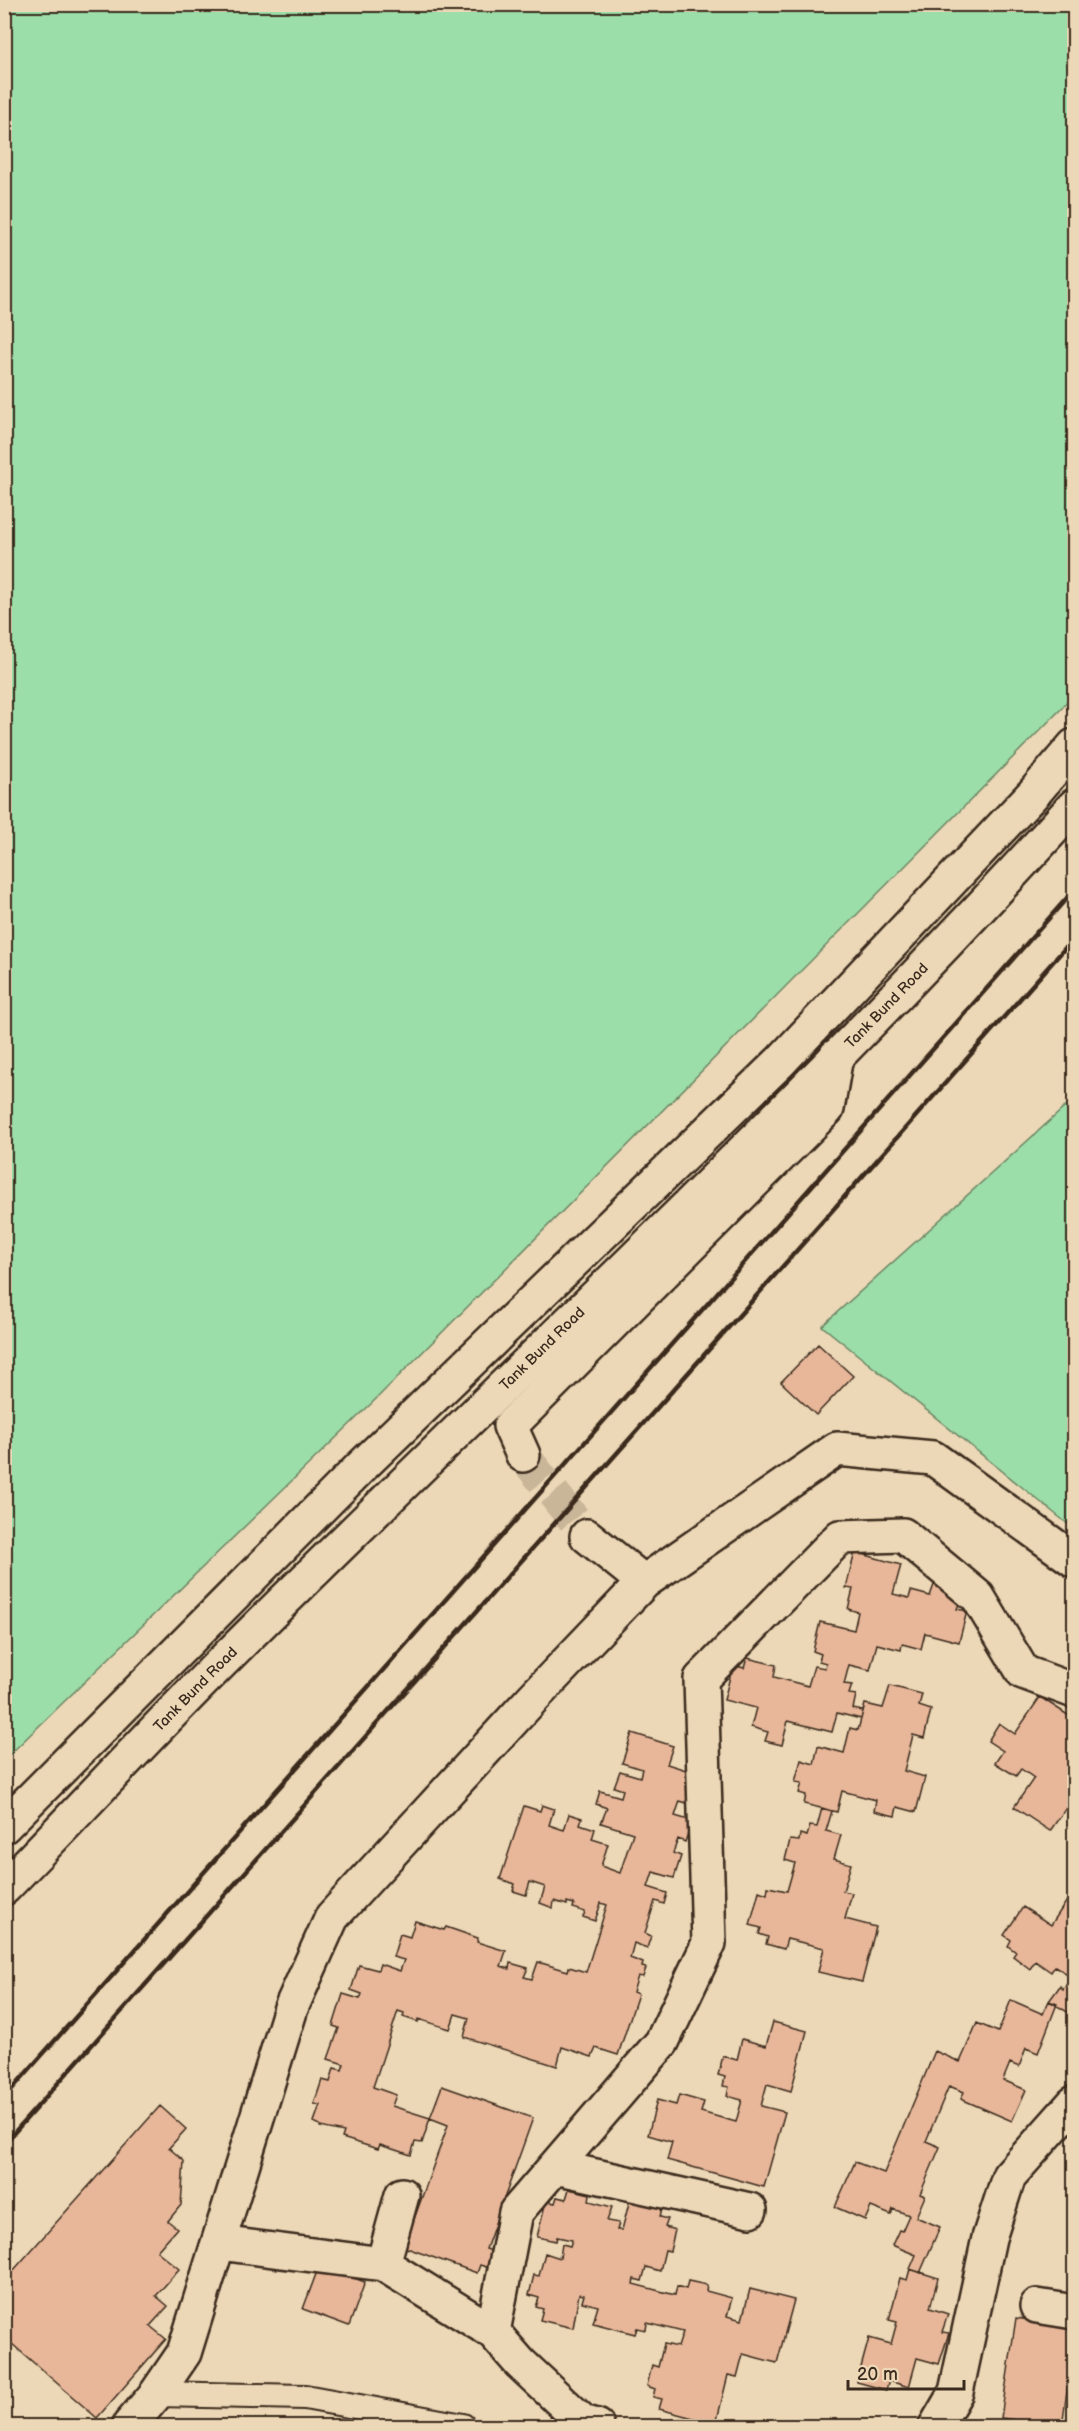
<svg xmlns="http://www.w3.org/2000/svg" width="1079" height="2431" font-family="'Balsamiq Sans',sans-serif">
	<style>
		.green { fill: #9cdea9; stroke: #6c8464; stroke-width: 1.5 }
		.building { fill: #e8b799; stroke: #3b2a1e; stroke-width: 1.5 }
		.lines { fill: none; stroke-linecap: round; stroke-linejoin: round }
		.tertiary-tunnel { stroke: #c9b598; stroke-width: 33; stroke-dasharray: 33 16; stroke-linecap: butt }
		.service-casing { stroke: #3b2a1e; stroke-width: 28 }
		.minor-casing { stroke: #3b2a1e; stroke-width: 38 }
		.tertiary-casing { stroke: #3b2a1e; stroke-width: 38 }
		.primary-casing { stroke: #3b2a1e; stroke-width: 38 }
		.service { stroke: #ecd8b6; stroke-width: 24 }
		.minor { stroke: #ecd8b6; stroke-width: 33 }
		.tertiary { stroke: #ecd8b6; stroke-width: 33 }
		.primary { stroke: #ecd8b6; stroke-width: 33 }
		.rail { stroke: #3b2a1e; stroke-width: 4.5 }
		.labels { text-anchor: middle; stroke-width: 4.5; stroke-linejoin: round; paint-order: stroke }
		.street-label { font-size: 15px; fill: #3b2a1e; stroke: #ecd8b6 }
	</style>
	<rect width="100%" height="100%" fill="#ecd8b6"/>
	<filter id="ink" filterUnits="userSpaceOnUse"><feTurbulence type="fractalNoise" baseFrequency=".0167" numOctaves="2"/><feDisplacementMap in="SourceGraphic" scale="12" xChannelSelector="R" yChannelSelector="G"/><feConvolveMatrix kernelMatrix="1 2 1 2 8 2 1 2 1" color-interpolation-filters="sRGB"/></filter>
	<g filter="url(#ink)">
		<path class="green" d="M1067,4L1074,8V692L1062,708L374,1401L5,1759V5Z
			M1074,1099V1529L822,1326Z"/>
		<path class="building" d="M818,1344L853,1376L816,1415L781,1382Z
			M855,1552L901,1565L893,1594L909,1598L911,1591L930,1596L934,1585L953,1591L952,1599L960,1601L957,1609L967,1611L959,1642L925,1633L921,1649L902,1644L901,1650L877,1644L870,1670L849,1665L844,1684L852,1685L849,1694L856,1695L853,1709L863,1711L861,1719L837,1713L832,1732L788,1721L782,1745L765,1741L768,1732L751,1727L756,1708L724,1700L733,1665L744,1668L747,1658L776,1665L774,1677L808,1686L814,1666L825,1668L826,1663L819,1661L821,1654L813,1651L820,1622L854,1630L858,1612L848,1609L853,1589L846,1588Z
			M890,1686L922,1694L919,1706L931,1710L924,1738L913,1735L904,1771L925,1777L916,1812L897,1807L895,1816L874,1811L876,1800L842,1791L837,1812L804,1804L806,1795L799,1793L802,1783L795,1782L801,1760L814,1764L818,1746L844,1753L850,1728L858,1730L865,1704L883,1708Z
			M1040,1697L1074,1719V1770L1073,1773L1074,1784L1067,1795L1073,1798L1050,1831L1014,1807L1034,1778L1021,1769L1016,1776L995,1763L1003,1751L988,1741L999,1723L1015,1734Z
			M632,1733L673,1746L667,1764L699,1774L696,1806L680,1801L675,1816L692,1821L685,1842L678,1839L673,1853L681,1856L674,1878L653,1872L648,1887L667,1893L664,1904L655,1901L645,1933L651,1936L647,1948L634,1943L630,1958L643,1963L642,1967L646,1968L643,1977L638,1976L633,1992L638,1994L618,2055L596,2048L592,2057L562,2047L557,2066L464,2037L469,2018L455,2014L450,2029L418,2019V2022L403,2017L404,2013L398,2011L373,2087L396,2095L392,2106L430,2118L422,2143L415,2142L411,2155L380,2145L378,2149L342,2138L344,2132L320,2127V2125L314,2122L320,2105L314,2104L322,2080L330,2082L334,2068L342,2070L344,2064L328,2059L339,2028L333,2026L343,1994L360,1999L362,1994L351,1990L359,1965L378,1970L380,1964L400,1971L404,1960L393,1957L400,1934L410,1937L415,1921L444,1930L446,1927L478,1938L477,1942L506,1951L501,1966L509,1969L510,1963L528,1968L524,1977L532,1979L538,1962L568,1971L569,1967L586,1972L607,1905L601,1903L595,1921L583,1917L585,1912L573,1908L574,1904L567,1902V1905L554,1901L553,1908L540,1903L545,1887L530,1882L526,1895L513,1891L515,1884L500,1879L524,1806L540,1811L542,1805L554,1809L549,1825L564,1830L569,1814L582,1818L580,1824L595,1829L592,1839L608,1844L601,1866L620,1873L633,1833L601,1823L607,1808L596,1804L600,1791L621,1797L623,1790L614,1787L620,1771L640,1777L642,1769L622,1763Z
			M822,1808L832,1811L826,1831L841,1835L834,1859L851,1864L843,1891L852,1893L845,1919L876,1927L862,1982L818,1972L824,1948L787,1939L784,1949L766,1944L768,1937L759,1934L761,1928L750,1925L759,1891L767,1894L768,1887L787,1891L795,1863L785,1860L790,1840L799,1841L800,1834L807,1836L810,1826L817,1827Z
			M1074,1890V2016L1049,2001L1060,1986L1063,1989L1072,1977L1055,1966L1051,1972L1035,1961L1030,1969L1013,1956L1016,1952L1008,1946L1011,1940L1004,1935L1023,1907L1051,1925Z
			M1011,2000L1043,2014L1049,2001L1057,2004L1038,2053L1026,2048L1019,2067L1010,2063L1003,2080L1026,2090L1012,2121L961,2099L964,2092L949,2086L926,2141L940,2147L920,2194L925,2196L916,2217L940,2227L920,2273L910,2269L916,2255L892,2245L899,2230L902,2231L909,2215L893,2209L891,2215L871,2207L865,2220L835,2207L855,2162L884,2173L935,2051L960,2062L977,2023L998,2032Z
			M773,2022L807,2031L791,2091L767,2084L761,2106L785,2112L764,2187L667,2160L672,2142L648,2135L657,2100L676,2105L679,2095L704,2102L701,2112L736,2122L742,2100L727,2096L729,2087L723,2086L725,2077L718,2075L723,2056L737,2060L742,2039L766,2046Z
			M442,2086L533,2118L486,2249L495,2252L489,2268L480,2265L477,2273L404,2247L448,2125L430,2118Z
			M160,2106L186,2129L169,2148L184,2161L181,2205L168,2221L177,2228L157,2251L179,2269L156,2296L168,2306L150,2326L166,2339L97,2418L4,2337V2281Z
			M569,2189L590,2194L589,2201L612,2207L607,2221L619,2223L617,2230H622L630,2199L662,2207L660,2217L668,2219L665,2227L675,2230L670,2251L665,2250L660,2271L646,2267L642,2281L634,2279L633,2284L675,2295L677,2286L686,2289L688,2281L707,2285L706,2291L732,2298L727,2316L742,2320L750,2289L794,2300L777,2363L743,2354L737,2377L728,2375L716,2424L659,2409L662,2399L653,2397L655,2389L647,2386L652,2365L658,2367L664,2344L678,2347L683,2332L647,2323L646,2330L637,2328L635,2334L593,2323L598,2306L582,2302L584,2295L579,2294L573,2328L540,2320L543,2309L536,2307L539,2298L529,2295L534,2275L539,2276L545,2253L560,2258L562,2244L570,2246L572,2240L557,2237L556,2241L537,2237L546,2201L555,2203L557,2197L566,2199Z
			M319,2266L365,2282L349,2326L303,2309Z
			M910,2269L938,2278L930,2308L948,2314L942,2332L949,2333L939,2364L917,2358L909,2387L889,2381L886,2390L857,2382L869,2338L891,2344L897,2322L889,2320L900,2278L907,2280Z
			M1016,2318L1074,2327V2341L1062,2426L1001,2418Z"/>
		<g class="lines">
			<path class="tertiary-tunnel" d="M523,1455L587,1536"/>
			<g class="service-casing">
				<path id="service" d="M156,2394L305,2397L463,2426"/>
			</g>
			<g class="minor-casing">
				<path id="minor" d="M555,2167L750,2210
					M219,2243L383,2264L493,2332L520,2363L583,2422L597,2426
					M383,2264L402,2195
					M1037,2306L1074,2312
					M493,2332L516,2212L662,2042L709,1943L701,1679L840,1537L903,1535L978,1597L1023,1672L1074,1691
					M936,2426L956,2392L989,2238L1009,2176L1074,2103"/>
			</g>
			<g class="tertiary-casing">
				<path id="tertiary" d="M523,1455L510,1426L827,1109L836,1056
					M587,1536L644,1582L837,1449L933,1458L1074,1560
					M129,2426L156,2394L184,2353L291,2008L332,1917L533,1698L644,1582"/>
			</g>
			<g class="primary-casing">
				<g id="primary">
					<path d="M4,1826L361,1467L780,1062L1034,793L1074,746"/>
					<path id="s1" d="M4,1888C81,1809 155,1728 233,1651C515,1371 807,1101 1074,806"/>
				</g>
			</g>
			<use href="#service" class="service"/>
			<use href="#minor" class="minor"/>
			<use href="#tertiary" class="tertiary"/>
			<use href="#primary" class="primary"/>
			<path class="rail" d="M4,2098L1074,890
				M4,2144L1074,938"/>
		</g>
	</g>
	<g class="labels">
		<g class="street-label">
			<text dy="5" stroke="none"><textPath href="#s1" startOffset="1248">Tank Bund Road</textPath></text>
			<text dy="5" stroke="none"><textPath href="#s1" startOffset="762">Tank Bund Road</textPath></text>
			<text dy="5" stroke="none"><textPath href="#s1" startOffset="276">Tank Bund Road</textPath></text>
		</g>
	</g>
	<rect width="1079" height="2431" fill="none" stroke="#ecd8b6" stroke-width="24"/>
	<rect x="12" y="12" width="1055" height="2407" fill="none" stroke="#3b2a1e" stroke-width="2" filter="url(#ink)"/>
	<path d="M848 2380v9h116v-9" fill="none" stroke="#3b2a1e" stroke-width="3"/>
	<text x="857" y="2380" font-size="18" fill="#3b2a1e" stroke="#ecd8b6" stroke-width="4.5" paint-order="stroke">20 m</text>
</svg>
